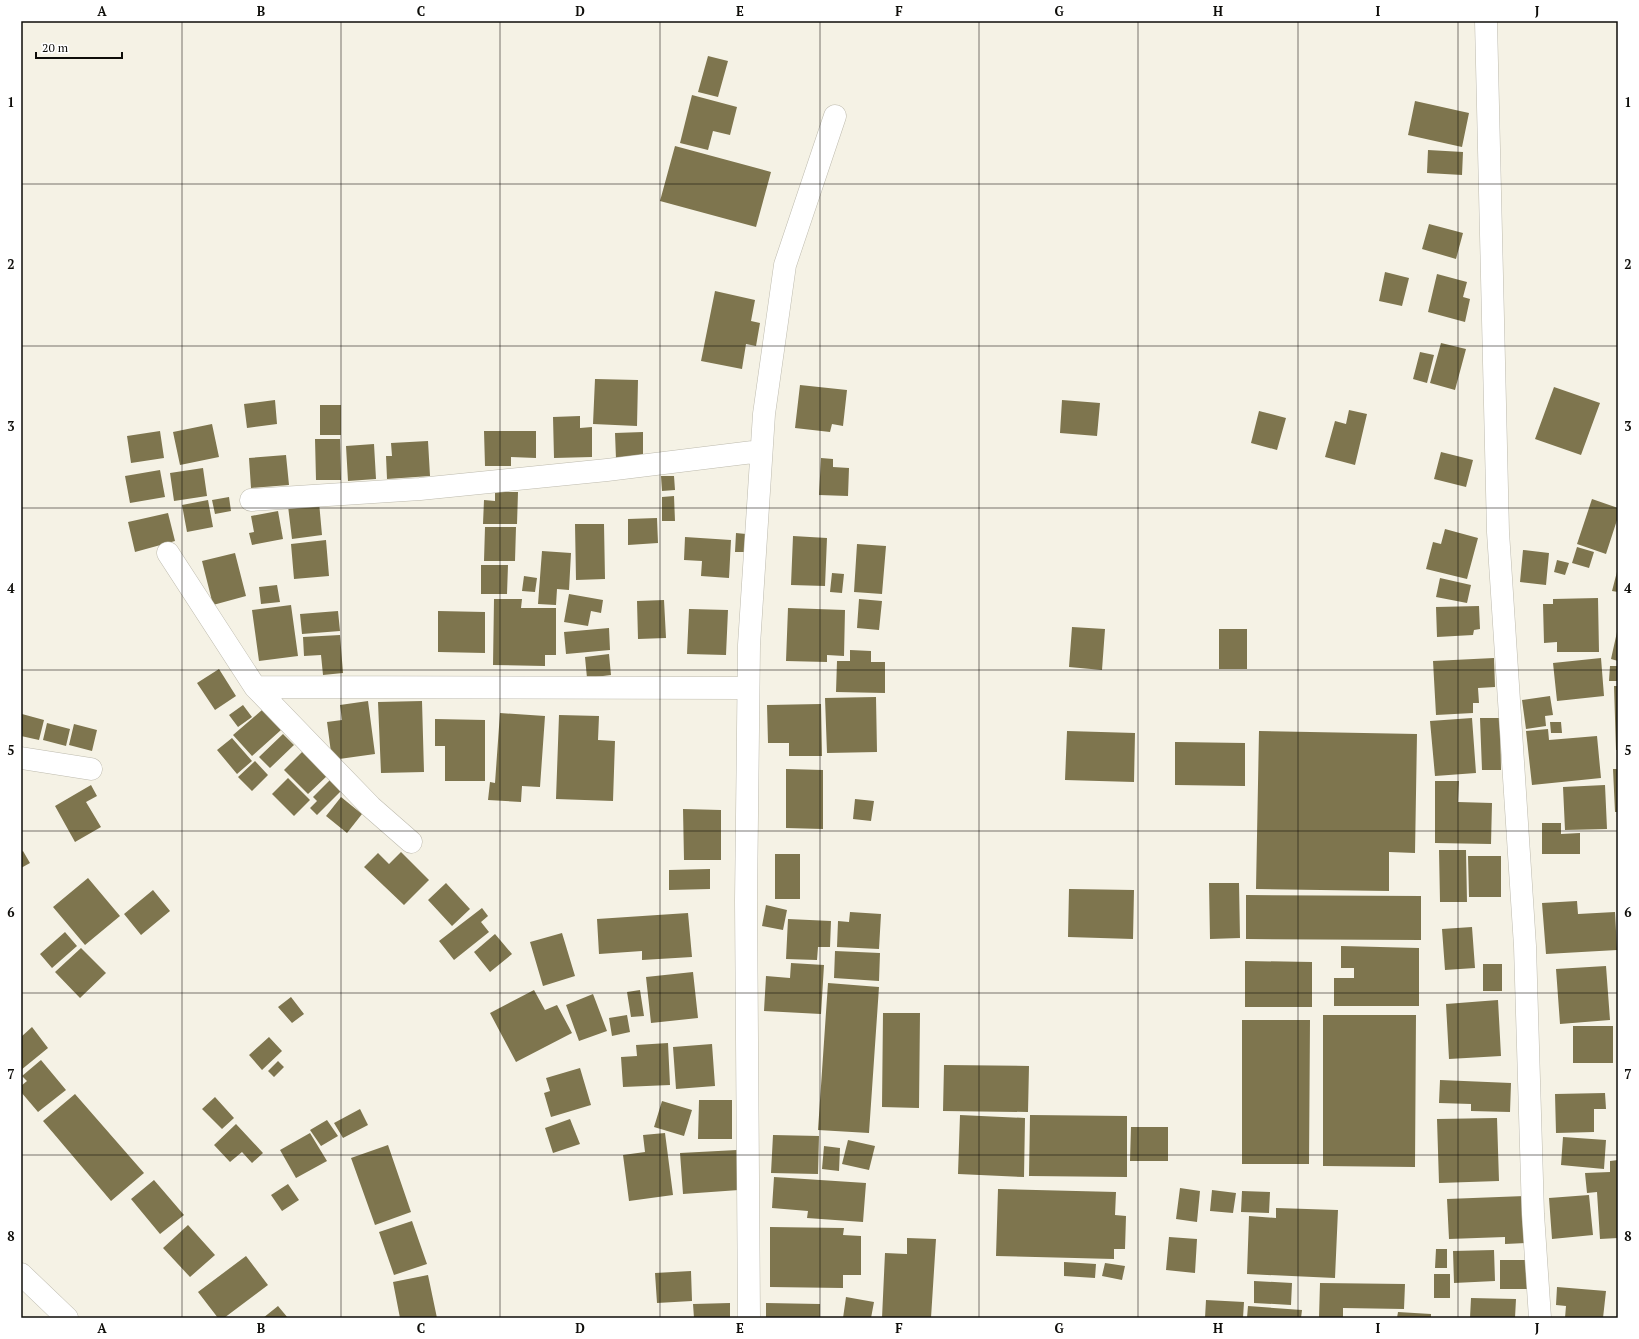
<svg xmlns="http://www.w3.org/2000/svg" width="1639" height="1339" font-family="'PT Serif',serif">
	<style>
		.building { fill: #7e754e }
		.lines { fill: none; stroke-linecap: round; stroke-linejoin: round }
		.street-casing { stroke: #bdbaad; stroke-width: 23 }
		.secondary-casing { stroke: #bdbaad; stroke-width: 23 }
		.street { stroke: #fff; stroke-width: 22 }
		.secondary { stroke: #fff; stroke-width: 22 }
		.grid { fill: none; stroke: #0e0d09; stroke-width: 1; stroke-opacity: 0.55 }
		.neatline { fill: none; stroke: #0e0d09; stroke-width: 1.5 }
		.grid-label { font-size: 13px; text-anchor: middle; font-weight: bold; fill: #0e0d09 }
	</style>
	<rect width="100%" height="100%" fill="#f5f2e5"/>
	<path class="building" d="M708,56L728,61L718,97L698,92Z
		M692,95L737,107L730,135L713,131L708,150L680,143Z
		M1415,101L1469,113L1462,147L1408,135Z
		M675,146L771,172L756,227L660,201Z
		M1428,150L1463,152L1462,175L1427,173Z
		M1429,224L1463,233L1456,259L1422,249Z
		M1385,272L1409,278L1402,306L1379,301Z
		M1437,274L1467,282L1463,297L1470,299L1465,322L1428,312Z
		M715,291L755,300L751,321L760,323L756,346L746,344L742,369L701,361Z
		M1441,343L1466,349L1455,390L1430,383Z
		M1420,352L1434,355L1427,383L1413,379Z
		M595,379L638,380L637,426L593,424Z
		M800,385L847,390L843,426L832,424L830,432L795,428Z
		M1554,387L1600,403L1581,455L1535,439Z
		M275,400L277,424L247,428L244,404Z
		M1062,400L1100,403L1097,436L1060,433Z
		M320,405H341V435H320Z
		M1349,410L1367,414L1355,465L1325,457L1335,421L1346,424Z
		M1259,411L1286,418L1277,450L1251,443Z
		M580,416V428L592,427V457L554,458L553,417Z
		M212,424L219,457L180,465L173,432Z
		M160,431L164,458L131,463L127,436Z
		M484,431H536V458L511,457V466H485Z
		M643,432V458L616,459L615,433Z
		M315,439H340L341,480H316Z
		M428,441L430,476L387,479L386,456H392L391,443Z
		M374,444L376,479L348,481L346,446Z
		M1441,452L1473,460L1466,487L1434,479Z
		M286,455L289,485L251,488L249,458Z
		M821,458L833,459V467L849,468L848,496L819,495Z
		M203,468L207,496L174,501L170,473Z
		M160,470L165,497L130,503L125,476Z
		M661,476H674L675,490L662,491Z
		M495,492H518L517,524H483L484,500L495,501Z
		M674,496L675,521H662V497Z
		M229,497L231,511L215,514L212,500Z
		M1592,499L1618,508V517L1606,554L1577,544Z
		M208,500L213,527L187,532L182,505Z
		M319,502L322,535L292,539L288,506Z
		M278,511L283,539L252,545L249,533L254,532L251,516Z
		M168,513L175,541L135,552L128,522Z
		M657,518L658,543L628,545V519Z
		M575,524H604L605,579L576,580Z
		M485,527H516L515,561H484Z
		M1445,529L1478,538L1467,579L1426,569L1433,542L1441,544Z
		M736,533L746,534V552H735Z
		M793,536L827,538L825,586L791,585Z
		M685,537L731,540L729,578L701,576L702,561L684,560Z
		M326,540L329,576L294,579L291,544Z
		M857,544L886,546L882,594L854,592Z
		M1577,547L1594,552L1589,568L1572,563Z
		M1523,550L1549,553L1546,585L1520,582Z
		M542,551L571,553L569,590L557,589L556,605L538,604Z
		M235,553L246,596L213,605L202,561Z
		M1557,560L1569,563L1565,575L1554,572Z
		M481,565H508L507,594H481Z
		M1618,568V592L1612,591Z
		M832,573L844,574L842,593L830,592Z
		M524,576L537,578L535,592L522,591Z
		M1440,578L1471,585L1467,603L1436,597Z
		M277,585L280,602L261,604L259,587Z
		M569,594L603,600L601,613L591,611L588,626L564,622Z
		M1598,598L1599,652H1557V642L1544,643L1543,604H1553V599Z
		M494,599H522L521,608H556V655H545V666L493,665Z
		M859,599L882,601L879,630L857,628Z
		M664,600L666,638L638,639L637,601Z
		M291,605L298,656L259,661L252,610Z
		M1479,606L1480,629L1474,630L1473,635L1437,637L1436,607Z
		M788,608L845,610L844,656L827,655V662L786,661Z
		M689,609L728,610L726,655L687,654Z
		M338,611L340,631L302,634L300,614Z
		M438,611L485,612V653L438,652Z
		M1072,627L1105,629L1102,670L1069,667Z
		M609,628L610,650L566,654L564,632Z
		M1219,629H1247V669H1219Z
		M1617,632H1618V661L1611,659Z
		M340,635L343,673L323,675L321,655L304,656L303,637Z
		M850,650L871,651V662H885V693L836,692L837,661H850Z
		M609,654L611,675L587,678L585,657Z
		M1494,658L1495,687L1478,688L1479,703H1473V713L1436,715L1433,661Z
		M1601,658L1604,696L1557,701L1553,663Z
		M1610,666H1618V681H1609Z
		M219,669L236,696L215,710L197,683Z
		M1614,686H1618V750H1616Z
		M1550,696L1553,715L1545,716L1546,726L1526,729L1522,700Z
		M876,697L877,752L827,753L825,698Z
		M368,701L375,754L332,760L327,722L342,720L340,705Z
		M422,701L424,772L381,773L378,702Z
		M821,704L822,756H789V743H768L767,705Z
		M243,705L252,717L238,727L229,715Z
		M262,710L281,730L252,756L233,735Z
		M500,713L545,716L540,787L522,786L521,802L488,800L490,782L495,783Z
		M22,714L44,720L39,740L21,736Z
		M559,715L599,716L598,740L615,741L613,801L556,799Z
		M1472,718L1476,773L1435,776L1430,721Z
		M1480,718H1500L1501,770H1482Z
		M435,719L485,720V781H445V746H435Z
		M1550,722H1561L1562,733H1551Z
		M47,723L70,729L66,746L43,740Z
		M74,724L97,730L92,751L69,745Z
		M1548,729L1549,740L1597,736L1601,778L1532,785L1526,731Z
		M1067,731L1135,733L1134,782L1065,780Z
		M1259,731L1417,734L1415,853L1389,852V891L1256,889Z
		M283,734L294,745L270,768L259,757Z
		M232,738L252,761L237,774L217,750Z
		M1175,742L1245,743V786L1175,785Z
		M304,750L328,775L308,794L284,770Z
		M255,761L268,775L252,791L238,777Z
		M786,769L823,770V829L786,828Z
		M1613,769H1618V812H1615Z
		M288,778L310,800L294,816L272,794Z
		M332,778L343,789L317,815L310,808L317,801L313,797Z
		M1435,781H1459L1458,802L1492,803L1491,844L1435,843Z
		M91,785L97,796L86,802L101,827L75,842L55,806Z
		M1605,785L1607,829L1565,830L1563,787Z
		M341,797L362,814L347,833L326,816Z
		M855,799L874,801L871,821L853,819Z
		M683,809L721,810V860H684Z
		M1542,823H1561V834L1580,833V854H1542Z
		M1439,850H1466L1467,902H1440Z
		M23,851L30,863L21,868V852Z
		M401,852L429,880L404,905L364,867L378,853L389,864Z
		M775,854H800V899H775Z
		M1468,856H1501V897H1469Z
		M710,869V889L669,890V870Z
		M88,878L120,916L85,945L53,907Z
		M446,883L470,909L452,926L428,900Z
		M1209,883H1239L1240,938L1210,939Z
		M1069,889L1134,890L1133,939L1068,937Z
		M153,890L170,911L141,935L124,914Z
		M1246,895L1421,896V940L1246,939Z
		M1577,901L1578,914L1615,912L1617,950L1546,954L1542,903Z
		M766,905L787,910L783,930L762,926Z
		M482,908L488,916L481,922L489,932L454,960L439,941Z
		M850,912L881,914L879,949L837,947L838,921L849,922Z
		M688,913L692,957L642,960V951L599,954L597,919Z
		M788,919L831,921L830,947H818L817,960L786,959Z
		M1472,927L1475,968L1445,970L1442,929Z
		M65,932L77,946L52,968L40,954Z
		M562,933L575,976L543,986L530,942Z
		M495,934L512,954L490,972L474,952Z
		M1341,946L1419,948V1006H1334V978H1354V968H1341Z
		M81,948L106,973L80,998L55,972Z
		M835,951L880,953L879,981L834,978Z
		M1245,961L1312,962V1007H1245Z
		M791,963L824,965L821,1014L764,1011L766,976L790,978Z
		M1483,964H1502V991H1483Z
		M1606,966L1610,1020L1560,1024L1556,969Z
		M693,972L698,1018L651,1023L646,977Z
		M828,983L879,987L869,1133L818,1130Z
		M534,990L545,1010L557,1005L572,1033L516,1062L490,1013Z
		M640,990L644,1016L631,1017L627,992Z
		M593,994L607,1031L579,1041L566,1005Z
		M291,997L304,1014L292,1023L278,1007Z
		M1498,1000L1501,1056L1449,1059L1446,1004Z
		M883,1013H920L919,1108L882,1107Z
		M627,1015L630,1032L612,1036L609,1018Z
		M1323,1015H1416L1415,1167L1323,1166Z
		M1242,1020H1310L1309,1164H1242Z
		M1573,1026H1613V1063H1573Z
		M32,1027L48,1048L21,1070V1037Z
		M269,1037L282,1051L262,1070L249,1055Z
		M668,1043L670,1085L623,1087L621,1057L637,1056L636,1045Z
		M712,1044L715,1086L676,1089L673,1047Z
		M41,1060L66,1090L38,1112L21,1092V1086L27,1081L22,1076Z
		M278,1061L284,1067L274,1077L268,1071Z
		M944,1065L1029,1066L1028,1112L943,1111Z
		M580,1068L591,1105L551,1117L544,1093L550,1091L546,1078Z
		M1440,1080L1511,1083L1510,1112L1471,1111V1104L1439,1103Z
		M1605,1093L1606,1109H1594V1132L1556,1133L1555,1094Z
		M75,1094L144,1173L111,1201L43,1121Z
		M215,1097L234,1118L222,1129L202,1109Z
		M699,1100H732V1139H698Z
		M662,1101L692,1110L684,1136L654,1127Z
		M360,1109L368,1125L343,1138L334,1123Z
		M960,1115L1025,1118L1024,1177L958,1174Z
		M1030,1115L1127,1116V1177L1029,1176Z
		M1497,1118L1499,1181L1439,1183L1437,1119Z
		M570,1119L580,1144L553,1153L545,1128Z
		M327,1120L338,1136L321,1146L310,1130Z
		M236,1124L263,1153L252,1163L242,1152L230,1162L214,1145Z
		M1131,1127H1168V1161H1130Z
		M310,1133L327,1161L296,1178L280,1150Z
		M665,1133L673,1195L629,1201L623,1155L645,1152L643,1135Z
		M773,1135L819,1136L818,1174L771,1173Z
		M1563,1137L1606,1140L1604,1169L1561,1165Z
		M848,1140L875,1146L869,1170L842,1164Z
		M388,1145L411,1212L375,1225L351,1158Z
		M824,1146L840,1148L839,1171L822,1169Z
		M737,1150L739,1190L683,1194L680,1153Z
		M1618,1160V1238L1600,1239L1597,1192L1587,1193L1585,1173L1610,1172V1161Z
		M774,1177L866,1183L863,1222L807,1218L808,1211L772,1208Z
		M154,1180L184,1215L160,1234L131,1199Z
		M288,1184L299,1200L282,1211L271,1195Z
		M1180,1188L1200,1191L1197,1222L1176,1219Z
		M998,1189L1116,1192L1115,1215L1126,1216L1125,1249H1114V1259L996,1256Z
		M1212,1190L1236,1193L1233,1213L1210,1211Z
		M1242,1191L1270,1192L1269,1213L1241,1212Z
		M1589,1195L1593,1235L1552,1239L1549,1198Z
		M1525,1196L1527,1243L1505,1244V1237L1449,1239L1447,1199Z
		M1276,1208L1338,1210L1335,1278L1247,1274L1249,1216L1276,1218Z
		M412,1221L427,1264L394,1275L379,1232Z
		M188,1225L215,1255L190,1277L163,1248Z
		M770,1227L844,1228L843,1235L861,1236V1275H843V1288L770,1287Z
		M1169,1237L1197,1239L1195,1273L1166,1270Z
		M907,1238L936,1239L931,1318H882L885,1253L907,1254Z
		M1436,1249H1447V1268H1435Z
		M1494,1250L1495,1281L1454,1283L1453,1251Z
		M246,1256L268,1285L224,1318H218L198,1292Z
		M1500,1260H1530V1289H1500Z
		M1064,1262L1096,1264L1095,1278L1064,1276Z
		M1105,1263L1125,1266L1122,1280L1102,1276Z
		M691,1271L692,1301L657,1303L655,1273Z
		M1434,1274H1450V1298H1434Z
		M428,1275L437,1318H400L393,1282Z
		M1254,1281L1292,1283L1291,1305L1254,1303Z
		M1320,1283L1405,1284L1404,1309L1343,1308V1318H1319Z
		M1557,1287L1606,1291L1603,1318H1565L1566,1306L1556,1305Z
		M846,1297L874,1302L871,1318H843Z
		M1471,1298L1516,1299L1515,1318H1470Z
		M1206,1300L1244,1302L1243,1318H1205Z
		M730,1303V1318H694L693,1304Z
		M766,1303L820,1304V1318H766Z
		M278,1306L288,1318H263Z
		M1248,1306L1302,1310L1301,1318H1247Z
		M1398,1312L1431,1314V1318H1397Z"/>
	<g class="lines">
		<g class="street-casing">
			<path id="street" d="M1486,21L1498,532L1525,946L1533,1214L1540,1318
				M251,500L420,489L607,470L761,451
				M168,553L255,687
				M21,758L91,769
				M411,842L371,807L255,687L748,688
				M749,1318L746,901L749,645L764,414L785,265L835,116"/>
		</g>
		<g class="secondary-casing">
			<path id="secondary" d="M21,1274L67,1318"/>
		</g>
		<use href="#street" class="street"/>
		<use href="#secondary" class="secondary"/>
	</g>
	<path class="grid" d="M182,21V1318M341,21V1318M500,21V1318M660,21V1318M820,21V1318M979,21V1318M1138,21V1318M1298,21V1318M1458,21V1318M21,184H1618M21,346H1618M21,508H1618M21,670H1618M21,831H1618M21,993H1618M21,1155H1618"/>
	<rect width="1639" height="1339" fill="none" stroke="#ffffff" stroke-width="44"/>
	<path d="M36 52v6h86v-6" fill="none" stroke="#0e0d09" stroke-width="2"/>
	<text x="42" y="52" font-size="12" fill="#0e0d09" stroke="#ffffff" stroke-width="3" paint-order="stroke">20 m</text>
	<rect x="22" y="22" width="1595" height="1295" class="neatline"/>
	<g class="grid-label">
		<text x="102" y="16">A</text>
		<text x="261" y="16">B</text>
		<text x="421" y="16">C</text>
		<text x="580" y="16">D</text>
		<text x="740" y="16">E</text>
		<text x="899" y="16">F</text>
		<text x="1059" y="16">G</text>
		<text x="1218" y="16">H</text>
		<text x="1378" y="16">I</text>
		<text x="1537" y="16">J</text>
		<text x="11" y="107">1</text>
		<text x="1628" y="107">1</text>
		<text x="11" y="269">2</text>
		<text x="1628" y="269">2</text>
		<text x="11" y="431">3</text>
		<text x="1628" y="431">3</text>
		<text x="11" y="593">4</text>
		<text x="1628" y="593">4</text>
		<text x="11" y="755">5</text>
		<text x="1628" y="755">5</text>
		<text x="11" y="917">6</text>
		<text x="1628" y="917">6</text>
		<text x="11" y="1079">7</text>
		<text x="1628" y="1079">7</text>
		<text x="11" y="1241">8</text>
		<text x="1628" y="1241">8</text>
		<text x="102" y="1333">A</text>
		<text x="261" y="1333">B</text>
		<text x="421" y="1333">C</text>
		<text x="580" y="1333">D</text>
		<text x="740" y="1333">E</text>
		<text x="899" y="1333">F</text>
		<text x="1059" y="1333">G</text>
		<text x="1218" y="1333">H</text>
		<text x="1378" y="1333">I</text>
		<text x="1537" y="1333">J</text>
	</g>
</svg>
